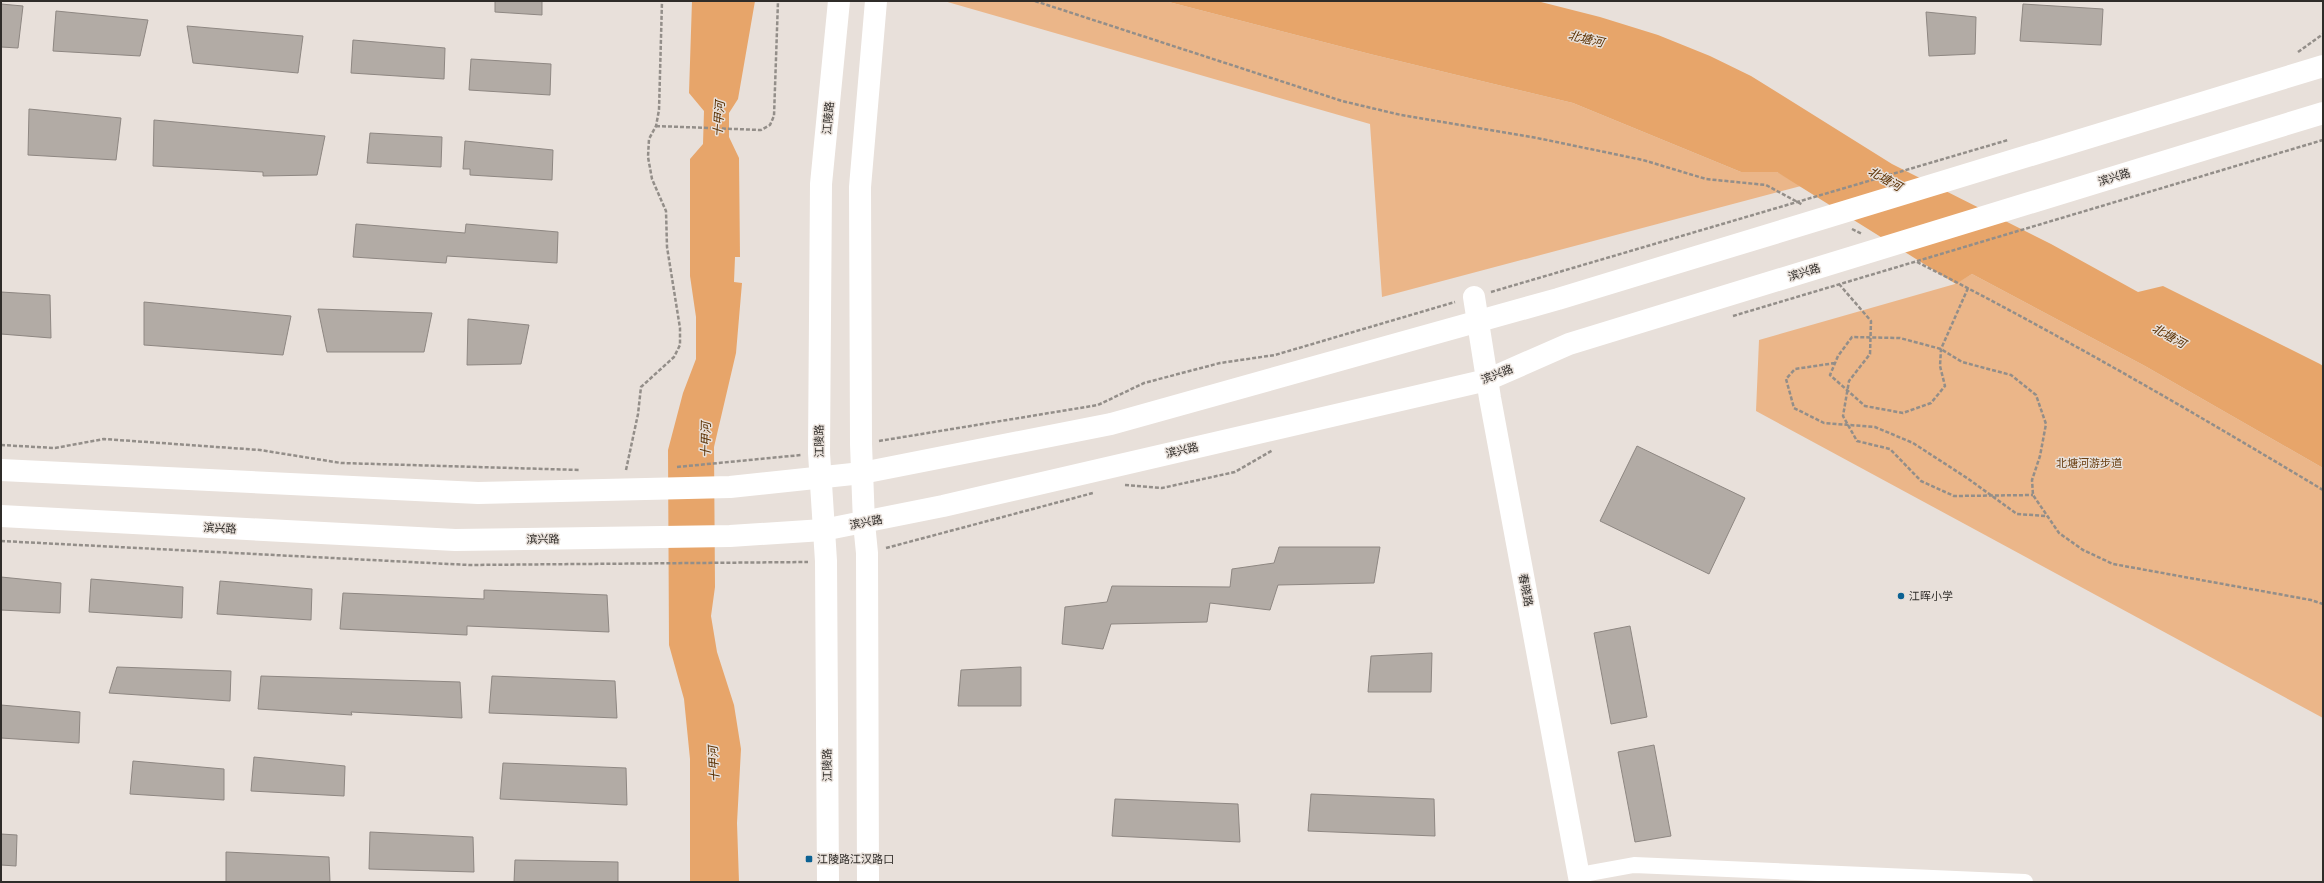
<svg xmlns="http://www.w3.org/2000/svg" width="2324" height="883" font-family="Cabin,'Noto Sans SC',sans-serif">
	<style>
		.green { fill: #ebb689 }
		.water { fill: #e7a56a }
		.building { fill: #b2aba5; stroke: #8e8782 }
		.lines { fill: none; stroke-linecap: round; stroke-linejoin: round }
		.path { stroke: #938e89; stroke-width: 2.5; stroke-dasharray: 4 2; stroke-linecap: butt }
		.street { stroke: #fff; stroke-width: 16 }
		.secondary { stroke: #fff; stroke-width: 22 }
		.primary { stroke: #fff; stroke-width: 22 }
		.poi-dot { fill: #0c6293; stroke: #e8e0da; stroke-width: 1.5 }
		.labels { text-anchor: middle; stroke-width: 3; stroke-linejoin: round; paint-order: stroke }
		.street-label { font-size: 11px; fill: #2f2c29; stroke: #e8e0da }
		.park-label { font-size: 11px; fill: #6b4013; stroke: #e8e0da }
		.poi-label { font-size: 11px; fill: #2f2c29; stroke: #e8e0da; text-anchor: start }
		.water-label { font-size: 12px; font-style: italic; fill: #592f00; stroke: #e8e0da }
	</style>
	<rect width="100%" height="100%" fill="#e8e0da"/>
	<path class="green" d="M944,1H1165L1370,54L1573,103L1741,172H1777L1801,186L1382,297L1370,124Z
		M1972,274L2145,366L2323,468V718L1756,411L1759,340L1955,284Z"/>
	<path class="water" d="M692,1H755L738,99L729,113V137L739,158L740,257H735L734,282L742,283L736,353L714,447L715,587L711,616L717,652L734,705L741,749L737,823L739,882H690V759L684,699L669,645L668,450L683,393L696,359V317L690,276V159L703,144L704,111L689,93Z
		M1165,1H1537L1600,17L1658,35L1710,56L1751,76L1892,164L2051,244L2138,292L2163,286L2320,364L2323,366V468L2145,366L1972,274L1956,284L1777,172H1741L1573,103L1370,54Z"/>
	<path class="building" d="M495,1H542V15L495,12Z
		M1,4L23,6L18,48L1,47Z
		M2023,4L2103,9L2101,45L2020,41Z
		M56,11L148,20L140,56L53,51Z
		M1926,12L1976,17L1975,54L1929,56Z
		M187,26L303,36L298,73L193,63Z
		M353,40L445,48L444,79L351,73Z
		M471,59L551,64L550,95L469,90Z
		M29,109L121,118L116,160L28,155Z
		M154,120L325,136L317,175L263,176V172L153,166Z
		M370,133L442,137L441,167L367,163Z
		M465,141L553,150L552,180L470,175V169H463Z
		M356,224L465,233L466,224L558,232L557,263L447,256L446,263L353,257Z
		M1,292L50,295L51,338L1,334Z
		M144,302L291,316L283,355L144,345Z
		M318,309L432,313L424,352H327Z
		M468,319L529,325L521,364L467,365Z
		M1637,446L1745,498L1709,574L1600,521Z
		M1279,547H1380L1374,583L1278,585L1270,610L1210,603L1207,622L1111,624L1103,649L1062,644L1065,607L1107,602L1112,586L1230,587L1232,569L1274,563Z
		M1,577L61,583L60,613L1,610Z
		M91,579L183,587L182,618L89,612Z
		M220,581L312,589L311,620L217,614Z
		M484,590L607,595L609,632L467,626V635L340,629L343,593L484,599Z
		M1630,626L1647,717L1611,724L1594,633Z
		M1432,653L1431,692H1368L1371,656Z
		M117,667L231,671L230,701L109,693Z
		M1021,667V706H958L961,670Z
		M261,676L460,682L462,718L351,712L352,715L258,709Z
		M492,676L615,681L617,718L489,713Z
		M1,705L80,712L79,743L1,738Z
		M1654,745L1671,836L1635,842L1618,752Z
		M254,757L345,766L344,796L251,791Z
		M133,761L224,769V800L130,794Z
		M503,763L626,768L627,805L500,799Z
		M1311,794L1434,799L1435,836L1308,831Z
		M1115,799L1238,804L1240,842L1112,836Z
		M370,832L473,837L474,872L369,869Z
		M1,834L17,835L16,866L1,865Z
		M226,852L329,857L330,882H226Z
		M515,860L618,862V882H514Z"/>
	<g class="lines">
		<path class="path" d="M1035,1L1342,101L1401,115L1537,138L1643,160L1706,179L1766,185L1803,205
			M2298,52L2323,34
			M656,126L761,130L770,125L774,116L778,1
			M1852,229L1862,234
			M1917,262C2055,332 2190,410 2323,490
			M1839,284L1871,321L1870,354L1849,381L1843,416L1857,441L1890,449L1921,481L1954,496L2033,495
			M1968,288L1941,349L1940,366L1945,386L1931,403L1903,413L1865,406L1830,375L1838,356L1852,337L1900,338L1941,349L1962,362L2011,375L2036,395L2046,424L2040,456L2032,480L2033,495L2059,533L2083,550L2113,564L2311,600L2323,604
			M1491,292L2008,140
			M1733,316L2323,140
			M1835,363L1795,369L1786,379L1794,408L1824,423L1875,427L1913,443L1967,478L2017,514L2046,516
			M879,441L1098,405L1144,383L1220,363L1275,355L1455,302
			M1,445L55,448L104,439L260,450L341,463L580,470
			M677,467L801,455
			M626,470L638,414L641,387L674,357L680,345V328L667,247L666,211L652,179L648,157L649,139L656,126L659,110L662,1
			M1125,485L1162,488L1235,472L1273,450
			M1,541L469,565L808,562
			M886,548L1093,493"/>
		<path class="street" d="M1579,875L1634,865L2025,882"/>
		<path class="secondary" d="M1474,297L1490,398L1580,882
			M828,882L826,561L819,453L821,184L839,1
			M868,882L867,553L864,523L861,444L860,187L876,1"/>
		<path class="primary" d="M1,470L478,493L730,487L862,473L1111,424L1558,299L2323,66
			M1,516L455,540L730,536L823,530L943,506L1487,380L1569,344L2323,113"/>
	</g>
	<g class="poi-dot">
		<circle cx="1901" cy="596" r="4"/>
		<rect x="805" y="855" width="8" height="8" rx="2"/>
	</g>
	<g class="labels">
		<g class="street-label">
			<text transform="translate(828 118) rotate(-85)" y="4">江陵路</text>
			<text transform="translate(2114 177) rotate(-17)" y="4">滨兴路</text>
			<text transform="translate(1804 272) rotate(-17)" y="4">滨兴路</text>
			<text transform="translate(1497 374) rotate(-21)" y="4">滨兴路</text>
			<text transform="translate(819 441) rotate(-91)" y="4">江陵路</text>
			<text transform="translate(1182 450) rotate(-13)" y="4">滨兴路</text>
			<text transform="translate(866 522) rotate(-11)" y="4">滨兴路</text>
			<text transform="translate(220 528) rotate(3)" y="4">滨兴路</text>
			<text transform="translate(543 539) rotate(-1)" y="4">滨兴路</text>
			<text transform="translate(1526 590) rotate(79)" y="4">春晓路</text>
			<text transform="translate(827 765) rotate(-91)" y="4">江陵路</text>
		</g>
		<g class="park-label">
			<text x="2089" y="467">北塘河游步道</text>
		</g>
		<g class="poi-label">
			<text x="1909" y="600">江晖小学</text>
			<text x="817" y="863">江陵路江汉路口</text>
		</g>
		<g class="water-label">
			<text transform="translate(1586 39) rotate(13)" y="4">北塘河</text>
			<text transform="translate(719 119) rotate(-86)" y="4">十甲河</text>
			<text transform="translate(1885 179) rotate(29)" y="4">北塘河</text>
			<text transform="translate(2169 336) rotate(29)" y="4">北塘河</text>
			<text transform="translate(706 440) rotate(-89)" y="4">十甲河</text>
			<text transform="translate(714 764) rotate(-93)" y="4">十甲河</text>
		</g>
	</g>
	<rect width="2324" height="883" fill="none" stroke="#2f2c29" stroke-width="4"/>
</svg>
